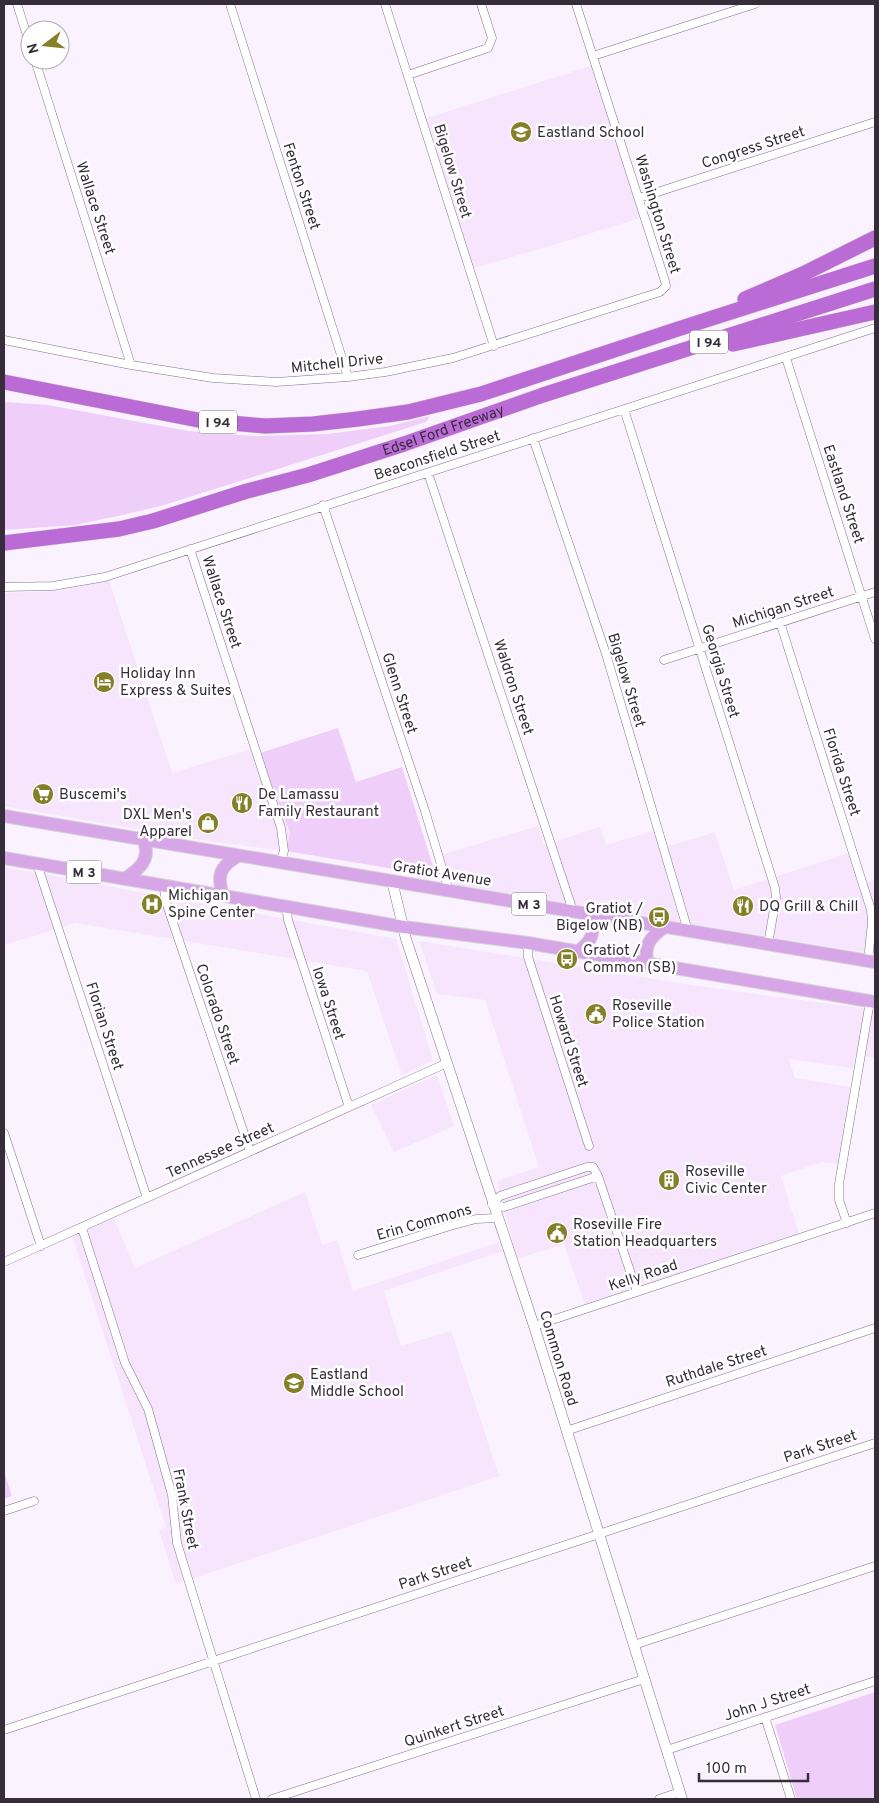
<svg xmlns="http://www.w3.org/2000/svg" width="879" height="1803" font-family="Overpass,sans-serif">
	<style>
		.built { fill: #f6e5fc }
		.green { fill: #efcff9 }
		.lines { fill: none; stroke-linecap: round; stroke-linejoin: round }
		.minor-casing { stroke: #86708d; stroke-width: 9 }
		.tertiary-casing { stroke: #86708d; stroke-width: 11 }
		.primary-casing { stroke: #d7d5d8; stroke-width: 14 }
		.motorway-casing { stroke: #d7d5d8; stroke-width: 16 }
		.minor { stroke: #fff; stroke-width: 8 }
		.tertiary { stroke: #fff; stroke-width: 10 }
		.primary { stroke: #d6a6e6; stroke-width: 12 }
		.motorway { stroke: #bb6bd5; stroke-width: 15 }
		.labels { text-anchor: middle; stroke-width: 5; stroke-linejoin: round; paint-order: stroke }
		.shield { fill: #fff; stroke: #736c75; stroke-width: 1 }
		.shield-label { font-size: 14px; font-weight: bold; fill: #372d3a }
		.poi-label { font-size: 15px; fill: #372d3a; stroke: #fff; text-anchor: start }
		.street-label { font-size: 15px; fill: #372d3a; stroke: #fff }
	</style>
	<rect width="100%" height="100%" fill="#fbf2ff"/>
	<path class="built" d="M591,66L640,218L547,247L474,268L427,118Z
		M109,580L172,773L258,747L290,834L284,851L194,839L4,806V593L58,591Z
		M538,826L544,845L600,827L606,845L653,831L659,849L715,832L734,890L849,853L859,885L875,880V954L456,885L449,877L441,855Z
		M4,867L396,939L433,1060L402,1075L367,971L76,923L4,945Z
		M419,941L691,985L875,1010V1058L856,1054L853,1068L789,1059L795,1078L850,1087L838,1164L822,1162L781,1176L799,1234L585,1304L564,1244L517,1259L497,1181L539,1167L485,1000L437,994Z
		M437,1075L454,1126L394,1152L371,1105Z
		M305,1192L322,1245L337,1240L353,1291L499,1242L502,1251L384,1291L401,1346L451,1331L499,1476L176,1584L159,1530L166,1527L72,1236L114,1218L135,1268Z"/>
	<path class="green" d="M4,402L48,405L188,431L256,436L327,434L390,426L430,416L426,422L161,506L127,514L75,525L4,530Z
		M338,728L356,782L402,767L436,876L286,851L290,833L260,753Z
		M4,1471L12,1496L4,1499Z
		M875,1692V1799H797L775,1725Z"/>
	<g class="lines">
		<g class="minor-casing">
			<path id="minor" d="M17,4L30,45
				M230,4L348,377
				M385,4L494,346
				M593,56L755,4
				M35,60L131,365
				M408,75L488,48L492,38L481,4
				M639,198L875,122
				M4,340L131,365L213,378L276,382L348,377L385,372L453,358L660,292L666,286L665,281L576,4
				M786,358L875,639
				M624,409L775,888L776,898L768,944
				M533,438L606,654L688,931
				M428,473L573,911
				M323,505L425,811L449,891
				M190,549L281,828L284,851L280,864
				M4,587L53,586L105,577L875,328
				M780,622L871,910L872,922L868,961
				M664,660L875,592
				M37,864L147,1198
				M165,886V899L250,1151
				M286,906L288,920L349,1107
				M528,943V957L589,1146
				M4,1133L41,1246
				M492,1204L500,1196L587,1167H593L598,1176L637,1292
				M492,1204L504,1207L598,1176
				M847,1223L839,1200V1184L870,1001
				M82,1228L125,1363L148,1409L172,1495L177,1543L256,1799
				M358,1255L450,1226L476,1219L497,1218
				M4,1262L447,1063
				M534,1326L875,1213
				M566,1431L875,1328
				M4,1511L34,1501
				M634,1645L875,1566
				M765,1717L791,1799
				M4,1730L875,1443
				M667,1750L875,1681
				M272,1799L644,1679
				M659,1799L680,1792"/>
		</g>
		<g class="tertiary-casing">
			<path id="tertiary" d="M392,881L406,939L534,1326L682,1799"/>
		</g>
		<g class="primary-casing">
			<path id="primary" d="M4,816L875,962
				M4,858L404,927L528,943L875,1002
				M125,879C139,869 151,860 144,841
				M223,896C217,876 219,867 238,856
				M576,953C592,941 596,934 590,914
				M648,964C643,946 650,937 665,927"/>
		</g>
		<g class="motorway-casing">
			<g id="motorway">
				<path d="M745,299L803,274L875,238"/>
				<path d="M733,344L875,312"/>
				<path d="M4,382L198,420L265,426L313,424L358,419L408,412L481,394L678,329L875,266"/>
				<path id="s1" d="M4,543L119,529L153,521L247,491L308,475L404,444L543,395L875,289"/>
			</g>
		</g>
		<use href="#minor" class="minor"/>
		<use href="#tertiary" class="tertiary"/>
		<use href="#primary" class="primary"/>
		<use href="#motorway" class="motorway"/>
	</g>
	<defs>
		<g id="school-disc" transform="scale(1.125)"><circle r="9.5" fill="#838028" stroke="#fff"/><path d="M0-5L7-2L0 1L-7-2ZM-4 1L0 2.5L4 1V4Q0 6-4 4Z" fill="#fff"/></g>
		<g id="hotel-disc" transform="scale(1.125)"><circle r="9.5" fill="#838028" stroke="#fff"/><path d="M-6-4.5h1.5V1H6V5H4.5V3h-9V5H-6ZM-4 0a1.8 1.8 0 1 1 3.6 0ZM.5 0V-2.5h3Q6-2.5 6 0Z" fill="#fff"/></g>
		<g id="supermarket-disc" transform="scale(1.125)"><circle r="9.5" fill="#838028" stroke="#fff"/><path d="M-6-5.5h2.5l.6 2H6L4.5 2H-2.5L-4.4-4H-6ZM-1.5 3.2a1.3 1.3 0 1 0 .1 0ZM3 3.2a1.3 1.3 0 1 0 .1 0Z" fill="#fff"/></g>
		<g id="restaurant-disc" transform="scale(1.125)"><circle r="9.5" fill="#838028" stroke="#fff"/><path d="M-5-6h1v4h1v-4h1v4h1v-4h1v5L-1.5 .5V6h-2V.5L-5-1ZM5-6V6H3V1.5H1.5Q1.5-4 5-6Z" fill="#fff"/></g>
		<g id="shop-disc" transform="scale(1.125)"><circle r="9.5" fill="#838028" stroke="#fff"/><path d="M-5-2.5h2.3a2.7 3.5 0 0 1 5.4 0H5L5.5 6h-11ZM-1.5-2.5h3a1.5 2.3 0 0 0-3 0Z" fill="#fff"/></g>
		<g id="hospital-disc" transform="scale(1.125)"><circle r="9.5" fill="#838028" stroke="#fff"/><path d="M-5-5h3v3.5h4V-5h3V5h-3V1.5h-4V5h-3Z" fill="#fff"/></g>
		<g id="bus-disc" transform="scale(1.125)"><circle r="9.5" fill="#838028" stroke="#fff"/><path d="M-5-6H5V4H4V6H2V4H-2V6H-4V4H-5ZM-3.5-4V0h7V-4ZM-3.5 1.2v1.5H-2V1.2ZM2 1.2v1.5H3.5V1.2Z" fill="#fff"/></g>
		<g id="civic-disc" transform="scale(1.125)"><circle r="9.5" fill="#838028" stroke="#fff"/><path d="M-.6-6.5H3V-4.5H.6V-3L4-1V1h2V6H-6V1h2V-1L-.6-3ZM-1.2 2.5V6h2.4V2.5Z" fill="#fff"/></g>
		<g id="building-disc" transform="scale(1.125)"><circle r="9.5" fill="#838028" stroke="#fff"/><path d="M-4-6H4V6H1V3H-1V6H-4ZM-2.5-4.3h1.7v1.8h-1.7ZM.8-4.3h1.7v1.8H.8ZM-2.5-1h1.7V.8h-1.7ZM.8-1h1.7V.8H.8Z" fill="#fff"/></g>
	</defs>
	<g fill-rule="evenodd">
		<use href="#school-disc" x="521" y="132"/>
		<use href="#hotel-disc" x="104" y="682"/>
		<use href="#supermarket-disc" x="43" y="794"/>
		<use href="#restaurant-disc" x="242" y="803"/>
		<use href="#shop-disc" x="208" y="823"/>
		<use href="#hospital-disc" x="152" y="904"/>
		<use href="#restaurant-disc" x="743" y="906"/>
		<use href="#bus-disc" x="659" y="917"/>
		<use href="#bus-disc" x="567" y="959"/>
		<use href="#civic-disc" x="596" y="1014"/>
		<use href="#building-disc" x="669" y="1180"/>
		<use href="#civic-disc" x="557" y="1233"/>
		<use href="#school-disc" x="294" y="1383"/>
	</g>
	<g class="labels">
		<g class="shield">
			<rect x="690" y="330.5" width="38" height="23" rx="4"/>
			<rect x="199" y="410.5" width="38" height="23" rx="4"/>
			<rect x="66.5" y="860.5" width="35" height="23" rx="4"/>
			<rect x="511.5" y="892.5" width="35" height="23" rx="4"/>
		</g>
		<g class="shield-label">
			<text x="709" y="347">I 94</text>
			<text x="218" y="427">I 94</text>
			<text x="84" y="877">M 3</text>
			<text x="529" y="909">M 3</text>
		</g>
		<g class="poi-label">
			<text x="537" y="137">Eastland School</text>
			<text x="120" y="678">Holiday Inn<tspan x="120" dy="17">Express &amp; Suites</tspan></text>
			<text x="59" y="799">Buscemi's</text>
			<text x="258" y="799">De Lamassu<tspan x="258" dy="17">Family Restaurant</tspan></text>
			<text x="192" y="819" text-anchor="end">DXL Men's<tspan x="192" dy="17">Apparel</tspan></text>
			<text x="168" y="900">Michigan<tspan x="168" dy="17">Spine Center</tspan></text>
			<text x="759" y="911">DQ Grill &amp; Chill</text>
			<text x="643" y="913" text-anchor="end">Gratiot /<tspan x="643" dy="17">Bigelow (NB)</tspan></text>
			<text x="583" y="955">Gratiot /<tspan x="583" dy="17">Common (SB)</tspan></text>
			<text x="612" y="1010">Roseville<tspan x="612" dy="17">Police Station</tspan></text>
			<text x="685" y="1176">Roseville<tspan x="685" dy="17">Civic Center</tspan></text>
			<text x="573" y="1229">Roseville Fire<tspan x="573" dy="17">Station Headquarters</tspan></text>
			<text x="310" y="1379">Eastland<tspan x="310" dy="17">Middle School</tspan></text>
		</g>
		<g class="street-label">
			<text transform="translate(753 147) rotate(-18)" y="5">Congress Street</text>
			<text transform="translate(453 171) rotate(73)" y="5">Bigelow Street</text>
			<text transform="translate(302 186) rotate(72)" y="5">Fenton Street</text>
			<text transform="translate(96 208) rotate(72)" y="5">Wallace Street</text>
			<text transform="translate(658 214) rotate(73)" y="5">Washington Street</text>
			<text transform="translate(337 363) rotate(-6)" y="5">Mitchell Drive</text>
			<text dy="5" stroke="none"><textPath href="#s1" startOffset="455">Edsel Ford Freeway</textPath></text>
			<text transform="translate(437 455) rotate(-18)" y="5">Beaconsfield Street</text>
			<text transform="translate(844 494) rotate(72)" y="5">Eastland Street</text>
			<text transform="translate(222 602) rotate(72)" y="5">Wallace Street</text>
			<text transform="translate(783 607) rotate(-18)" y="5">Michigan Street</text>
			<text transform="translate(721 671) rotate(73)" y="5">Georgia Street</text>
			<text transform="translate(627 680) rotate(73)" y="5">Bigelow Street</text>
			<text transform="translate(514 687) rotate(72)" y="5">Waldron Street</text>
			<text transform="translate(400 693) rotate(72)" y="5">Glenn Street</text>
			<text transform="translate(842 772) rotate(72)" y="5">Florida Street</text>
			<text transform="translate(442 873) rotate(9)" y="5">Gratiot Avenue</text>
			<text transform="translate(329 1003) rotate(72)" y="5">Iowa Street</text>
			<text transform="translate(218 1014) rotate(71)" y="5">Colorado Street</text>
			<text transform="translate(105 1026) rotate(72)" y="5">Florian Street</text>
			<text transform="translate(569 1041) rotate(72)" y="5">Howard Street</text>
			<text transform="translate(220 1150) rotate(-24)" y="5">Tennessee Street</text>
			<text transform="translate(424 1222) rotate(-16)" y="5">Erin Commons</text>
			<text transform="translate(643 1275) rotate(-18)" y="5">Kelly Road</text>
			<text transform="translate(559 1358) rotate(73)" y="5">Common Road</text>
			<text transform="translate(716 1366) rotate(-18)" y="5">Ruthdale Street</text>
			<text transform="translate(820 1446) rotate(-18)" y="5">Park Street</text>
			<text transform="translate(186 1509) rotate(79)" y="5">Frank Street</text>
			<text transform="translate(435 1573) rotate(-18)" y="5">Park Street</text>
			<text transform="translate(767 1702) rotate(-18)" y="5">John J Street</text>
			<text transform="translate(454 1726) rotate(-18)" y="5">Quinkert Street</text>
		</g>
	</g>
	<rect width="879" height="1803" fill="none" stroke="#372d3a" stroke-width="10"/>
	<g transform="translate(45 45) rotate(254)"><circle r="24" fill="#ffffff" stroke="#afabb0"/>
	<path d="M0-4L9 19L0 12L-9 19Z" fill="#838028"/>
	<text y="-8" font-size="14" font-weight="bold" text-anchor="middle" fill="#372d3a">N</text>
	</g>
	<path d="M699 1773v8h109v-8" fill="none" stroke="#372d3a" stroke-width="2.5"/>
	<text x="706" y="1773" font-size="15" fill="#372d3a" stroke="#ffffff" stroke-width="4" paint-order="stroke">100 m</text>
</svg>
